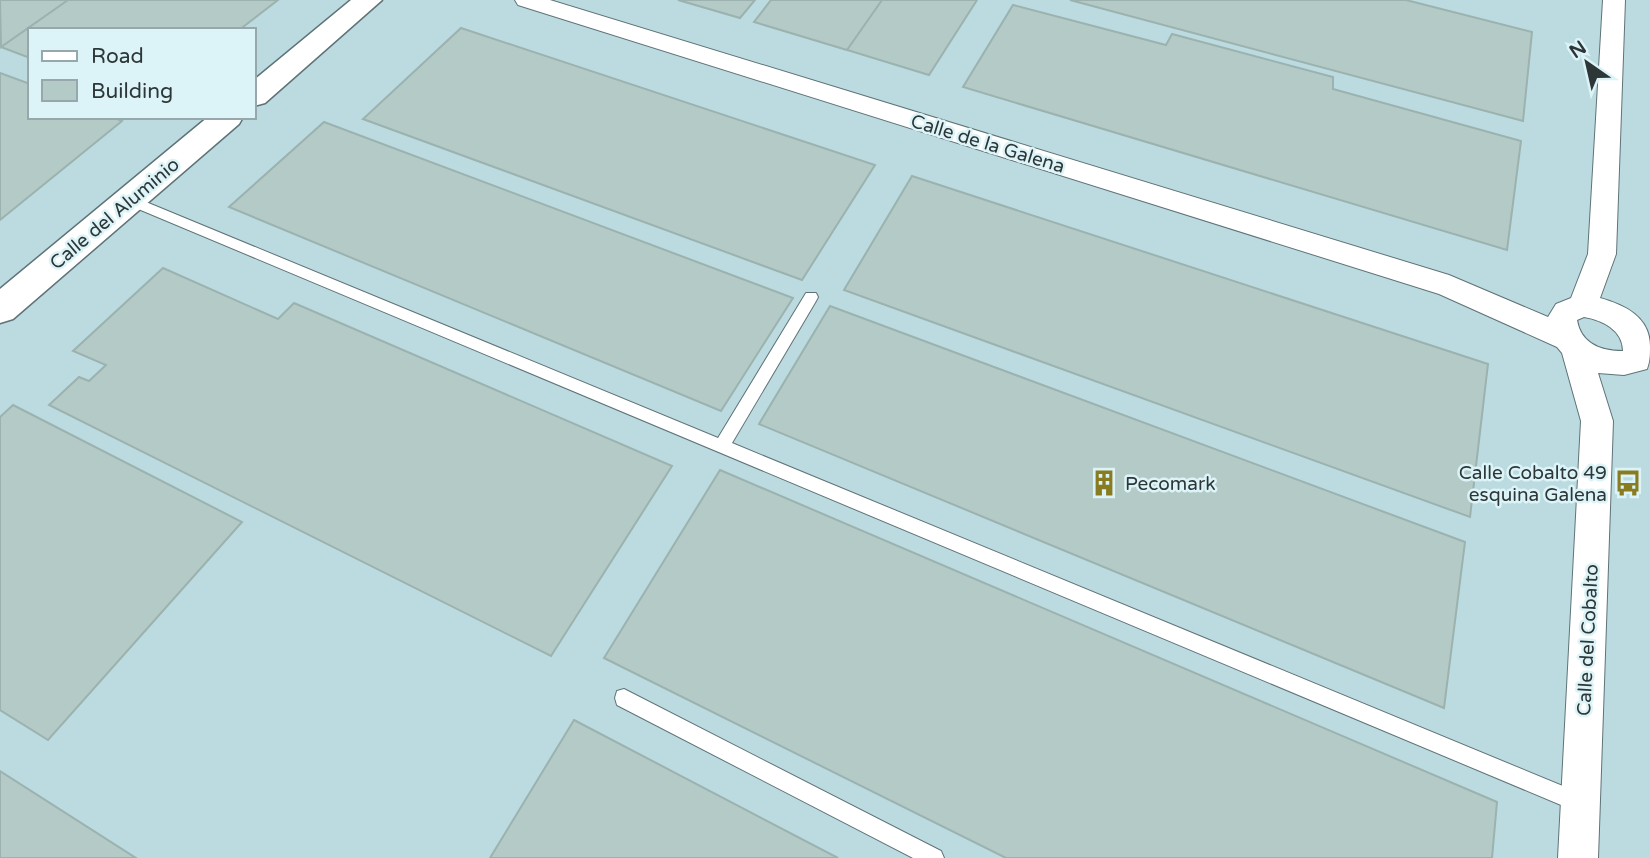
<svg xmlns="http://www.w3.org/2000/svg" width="1650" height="858" font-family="'Varela Round',sans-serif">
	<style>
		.built { fill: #bbdbe0; fill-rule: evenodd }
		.building { fill: #b3cac7; stroke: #9bb2af; stroke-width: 2 }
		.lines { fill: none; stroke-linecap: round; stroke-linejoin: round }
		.service-casing { stroke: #5f7377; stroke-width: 2 }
		.minor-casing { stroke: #5f7377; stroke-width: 2 }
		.tertiary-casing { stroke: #5f7377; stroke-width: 3 }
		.service { fill: #fff; fill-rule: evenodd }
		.minor { fill: #fff; fill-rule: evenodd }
		.tertiary { fill: #fff; fill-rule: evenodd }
		.labels { text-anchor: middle; stroke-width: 5; stroke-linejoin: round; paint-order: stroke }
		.street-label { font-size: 19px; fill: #2e3738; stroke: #dcf4f8 }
		.poi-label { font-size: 19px; fill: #2e3738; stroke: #dcf4f8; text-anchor: end }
	</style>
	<rect width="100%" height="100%" fill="#cfe7ea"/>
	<path class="built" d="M0,0H1650V858H0ZM30,30H254V117H30Z"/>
	<path class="building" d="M0,0H68L1,47Z
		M68,0H278L239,30H30V58L1,47Z
		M678,0H755L740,18Z
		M771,0H882L847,50L754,22Z
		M882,0H977L929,75L847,50Z
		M1070,0H1406L1532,32L1523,121Z
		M1013,5L1166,45L1172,34L1333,77V89L1521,141L1507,250L963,87Z
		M461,28L875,165L802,280L363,119Z
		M0,73L30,84V117H113L122,121L0,220Z
		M324,122L793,298L721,411L229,207Z
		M912,176L1488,364L1470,517L844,290Z
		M163,268L278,319L294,303L672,466L551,656L49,405L79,377L89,381L106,365L73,351Z
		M830,306L1465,542L1444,708L759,424Z
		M13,405L242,522L48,740L0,710V417Z
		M720,470L1497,802L1492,858H1006L604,658Z
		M574,720L838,858H490Z
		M0,771L136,858H0Z"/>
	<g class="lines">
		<g class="service-casing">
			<path id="service" d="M129,195L718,438L806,293H816L818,297L816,301L732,443L1587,796L1590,803L1587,810L1580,813L1573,810L124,203L122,200Z
				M624,689L941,851L944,858H913L617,705L615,698L617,691Z"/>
		</g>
		<g class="minor-casing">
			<path id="minor" d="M515,0H550L1449,275L1548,317L1556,304L1571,298L1588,254L1603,0H1625L1616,254L1600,298C1625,305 1650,317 1650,346C1650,355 1650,361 1647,369L1624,375L1598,373L1613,421L1598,858H1558L1581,421L1562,353L1557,347L1439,294L518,5ZM1584,317C1602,320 1623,330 1623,351C1601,351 1581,344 1577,320Z"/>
		</g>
		<g class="tertiary-casing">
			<path id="tertiary" d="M351,0H382L265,103L254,106V80Z
				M208,117H243L239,124L13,319L0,323V289Z"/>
		</g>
		<use href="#service" class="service"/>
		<use href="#minor" class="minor"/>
		<use href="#tertiary" class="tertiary"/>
	</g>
	<defs>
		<g id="building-bare" transform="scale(2.1)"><path d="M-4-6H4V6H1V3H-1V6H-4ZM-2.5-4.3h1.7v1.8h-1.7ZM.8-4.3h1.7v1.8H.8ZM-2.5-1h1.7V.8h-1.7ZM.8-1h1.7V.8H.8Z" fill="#887b20" stroke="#dcf4f8" stroke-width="2.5" paint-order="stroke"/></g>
		<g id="bus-bare" transform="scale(2.1)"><path d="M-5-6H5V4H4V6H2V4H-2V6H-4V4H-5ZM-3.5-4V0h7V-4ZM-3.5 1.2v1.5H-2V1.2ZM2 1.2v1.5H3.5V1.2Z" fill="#887b20" stroke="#dcf4f8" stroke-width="2.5" paint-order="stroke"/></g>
	</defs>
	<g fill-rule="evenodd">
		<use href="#building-bare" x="1104" y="483"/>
		<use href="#bus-bare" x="1628" y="483"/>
	</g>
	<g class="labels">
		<g class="street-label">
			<text transform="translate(988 143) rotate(17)" y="7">Calle de la Galena</text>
			<text transform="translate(114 213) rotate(-40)" y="7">Calle del Aluminio</text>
			<text transform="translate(1587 640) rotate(-87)" y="7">Calle del Cobalto</text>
		</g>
		<g class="poi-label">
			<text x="1607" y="479">Calle Cobalto 49<tspan x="1607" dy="22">esquina Galena</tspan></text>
			<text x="1125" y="490" text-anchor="start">Pecomark</text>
		</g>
	</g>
	<rect x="28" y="28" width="228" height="91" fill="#dcf4f8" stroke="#96a8ab" stroke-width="2"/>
	<rect x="42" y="51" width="35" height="10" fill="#ffffff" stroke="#96a8ab" stroke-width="2"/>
	<text x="91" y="63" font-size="21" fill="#2e3738">Road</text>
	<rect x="42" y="80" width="35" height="21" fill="#b3cac7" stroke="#96a8ab" stroke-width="2"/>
	<text x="91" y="98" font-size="21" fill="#2e3738">Building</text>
	<g transform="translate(1587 63) rotate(326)" stroke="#dcf4f8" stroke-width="5" paint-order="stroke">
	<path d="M0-5L12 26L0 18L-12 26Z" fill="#2e3738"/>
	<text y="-10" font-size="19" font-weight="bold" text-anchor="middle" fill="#2e3738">N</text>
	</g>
</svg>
